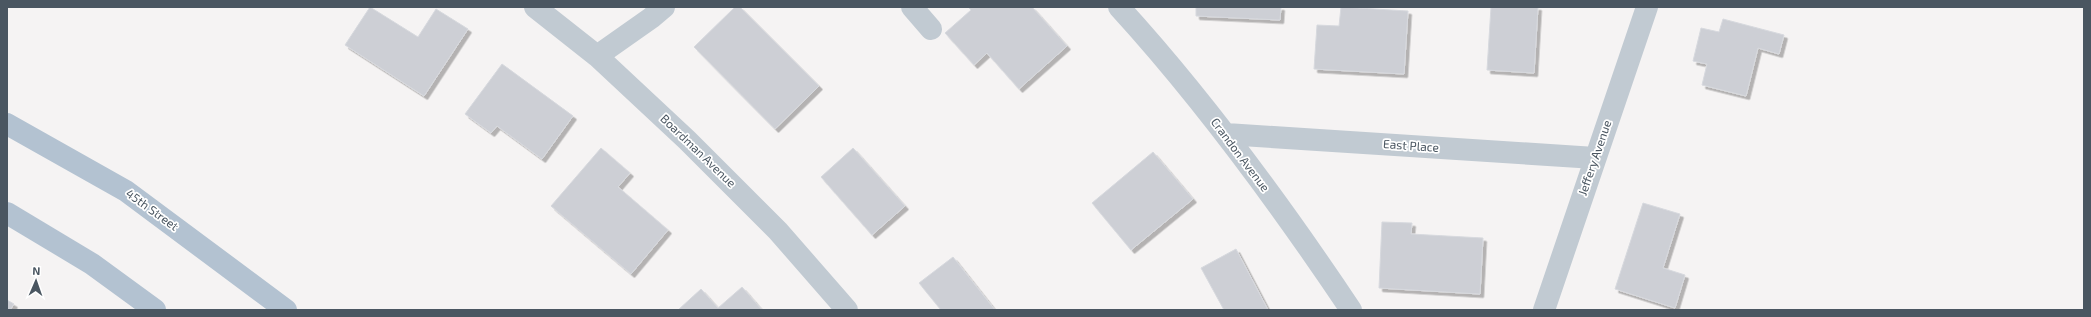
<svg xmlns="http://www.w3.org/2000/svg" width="2091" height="317" font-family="'Exo 2',sans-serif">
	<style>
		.building { fill: #cdcfd5; stroke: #d7d9de; filter: url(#shadow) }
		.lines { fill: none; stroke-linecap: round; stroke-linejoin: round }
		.minor { stroke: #c1cad2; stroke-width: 22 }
		.major { stroke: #b3c2d1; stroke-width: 22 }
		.labels { text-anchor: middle; stroke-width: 3.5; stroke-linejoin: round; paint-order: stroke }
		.street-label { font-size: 12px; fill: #4a5661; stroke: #fff }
	</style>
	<defs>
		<filter id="shadow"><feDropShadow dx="3.5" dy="3.5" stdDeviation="0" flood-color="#0004"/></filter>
	</defs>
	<rect width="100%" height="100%" fill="#f5f3f3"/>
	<path class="building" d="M370,7L418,37L436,9L468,29L424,96L345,45Z
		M735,7H740L819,86L775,129L694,47Z
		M968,7H1032L1067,46L1019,89L987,53L974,65L945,33L971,10Z
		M1196,7H1281L1280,20L1196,16Z
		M1341,7L1408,11L1404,74L1314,69L1317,25L1339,26Z
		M1491,7H1538L1534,73L1487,70Z
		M1723,19L1784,35L1779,54L1758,48L1746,96L1702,85L1707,64L1693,61L1701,28L1719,32Z
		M502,64L573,116L542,159L497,126L491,133L465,114Z
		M601,148L630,173L618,187L668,230L631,274L551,206Z
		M853,148L905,206L872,235L821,177Z
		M1153,152L1193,199L1131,250L1092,203Z
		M1643,203L1680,214L1663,268L1685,275L1675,308L1615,289Z
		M1382,222L1412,223L1411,234L1483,238L1480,294L1379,288Z
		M1236,249L1268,310H1224L1201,268Z
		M953,257L995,310H941L919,283Z
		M742,287L762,310H678L701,289L718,308Z
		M7,300L14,304L10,310H7Z"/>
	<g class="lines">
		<path class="minor" d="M535,7L597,56L687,140L778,231L847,310
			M912,7L931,29
			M1119,7C1205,101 1280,204 1351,310
			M597,56L651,18L664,7
			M1226,134L1595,158
			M1544,310L1647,7"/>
		<path class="major" d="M7,124L126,191L286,310
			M7,213L92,264L155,310"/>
	</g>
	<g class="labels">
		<g class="street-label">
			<text transform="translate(1411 146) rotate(4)" y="4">East Place</text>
			<text transform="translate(698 151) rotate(44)" y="4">Boardman Avenue</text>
			<text transform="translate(1240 155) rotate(53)" y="4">Crandon Avenue</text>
			<text transform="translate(1595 158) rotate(-71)" y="4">Jeffery Avenue</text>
			<text transform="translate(152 210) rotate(36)" y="4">45th Street</text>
		</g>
	</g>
	<rect width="2091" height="317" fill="none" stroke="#4a5661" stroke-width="16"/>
	<g transform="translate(36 281) rotate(2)" stroke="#ffffff" stroke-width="3" paint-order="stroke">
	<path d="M0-3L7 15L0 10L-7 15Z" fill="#4a5661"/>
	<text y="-6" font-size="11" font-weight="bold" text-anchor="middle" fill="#4a5661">N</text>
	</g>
</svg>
